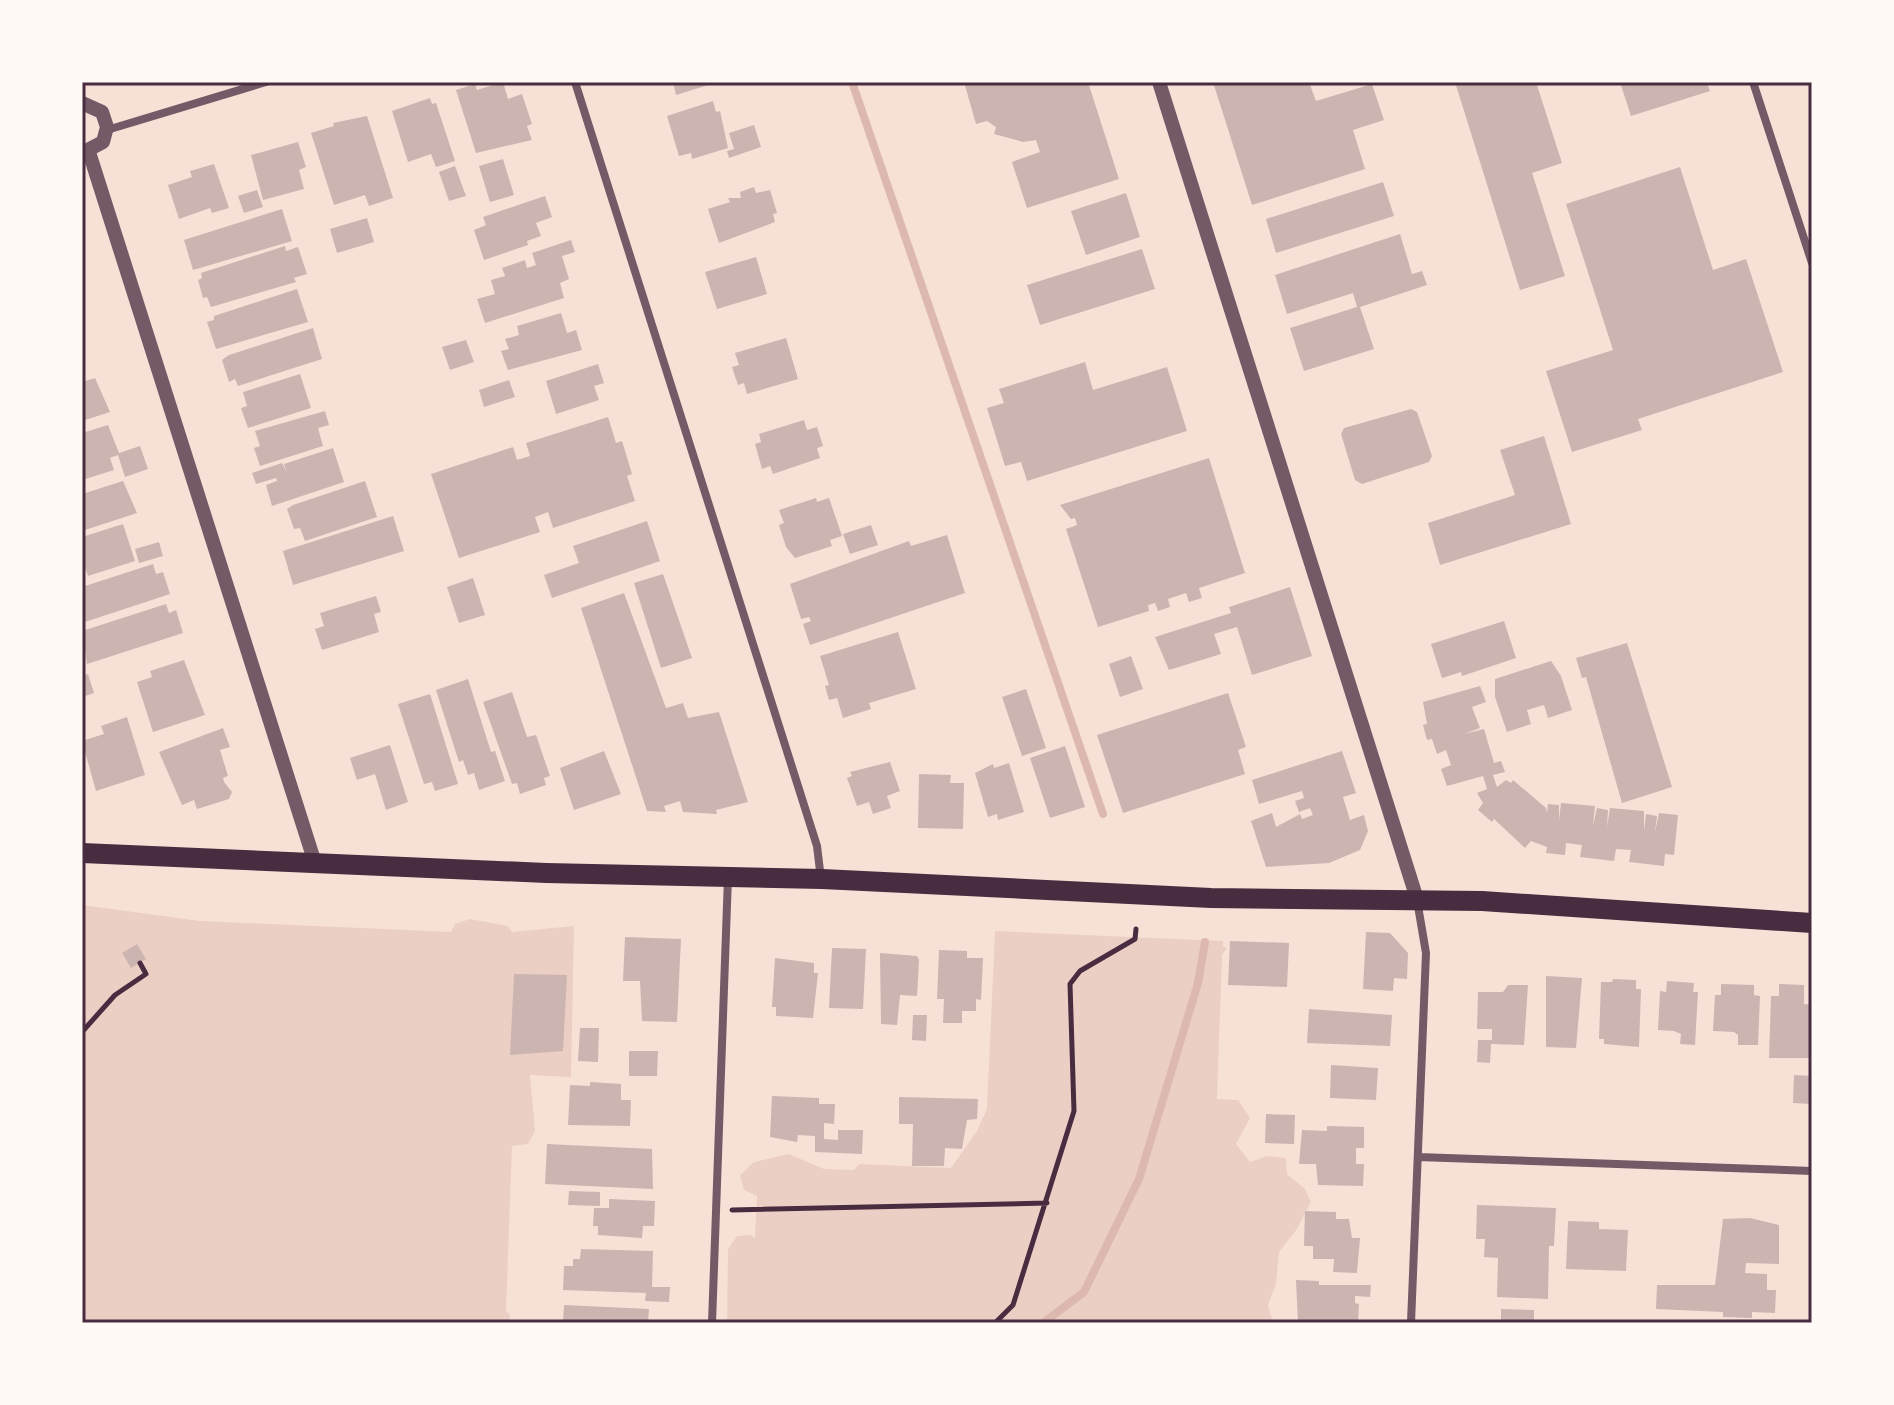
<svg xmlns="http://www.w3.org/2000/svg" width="1894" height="1405" font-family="Figtree,sans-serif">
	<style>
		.green { fill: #ebcfc5 }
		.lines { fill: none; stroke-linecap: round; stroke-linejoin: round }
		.stream { stroke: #dcb8b0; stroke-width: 8 }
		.building { fill: #ccb4b1 }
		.path { stroke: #4a2c40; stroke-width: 5 }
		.minor { stroke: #755966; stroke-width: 8 }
		.tertiary { stroke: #755966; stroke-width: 14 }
		.primary { stroke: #4a2c40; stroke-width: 20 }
		.neatline { fill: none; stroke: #4a2c40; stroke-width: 3 }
	</style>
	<rect width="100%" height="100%" fill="#f7e1d7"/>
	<path class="green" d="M82,905L200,921L451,932L455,924L470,919L508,926L512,932L574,926L571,1077L530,1075L535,1131L528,1144L512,1146L506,1311L510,1315L509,1323H82Z
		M995,931L1223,941V946L1227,948L1222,955L1217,1099L1238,1100L1250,1118L1236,1144L1250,1162L1267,1156L1286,1158L1287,1174L1305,1189L1311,1202L1297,1229L1279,1252L1276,1284L1268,1305L1273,1323H727L728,1249L737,1236L750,1235L755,1238L757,1196L744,1190L740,1175L754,1162L789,1154L824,1169L854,1170L859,1164L951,1168L977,1131L987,1109Z"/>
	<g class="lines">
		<path class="stream" d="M852,82L1103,814
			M1043,1323L1084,1292L1139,1179L1198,983L1205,942"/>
	</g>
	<path class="building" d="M503,82L508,99L522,94L532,124L527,126L532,140L476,153L456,90L475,84L477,90Z
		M673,82H715V83L676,95Z
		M964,82H1088L1119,179L1027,208L1012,162L1040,152L1036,140L1023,142L994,134L996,127L987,121L976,124Z
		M1213,82H1309L1316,101L1372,84L1384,120L1353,130L1365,169L1252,205Z
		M1455,82H1536L1562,163L1532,173L1565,276L1520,290Z
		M1620,82H1707L1710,91L1631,116Z
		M430,98L432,104L436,103L455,161L436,167L431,154L408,162L392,111Z
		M713,101L716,112L720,111L728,148L692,159L691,153L679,156L667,116Z
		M367,116L393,198L369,206L365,195L334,205L311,133L334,126L333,123Z
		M754,125L761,147L729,158L727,151L734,149L729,133Z
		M298,142L306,167L299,170L304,189L263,200L251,155Z
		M503,159L514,195L490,202L479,166Z
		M214,164L229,208L212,213L210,208L179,219L168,185L192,177L190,171Z
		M455,166L466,196L449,201L439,172Z
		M1680,167L1713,270L1746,259L1783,372L1638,419L1642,430L1572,452L1546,371L1613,350L1566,204Z
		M1383,182L1394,216L1276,253L1266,219Z
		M754,187L756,193L770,190L777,213L773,214L775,222L719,243L708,209L730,202L728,198H741L740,192Z
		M257,190L263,207L244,213L238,196Z
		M1126,193L1140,237L1086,255L1071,211Z
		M545,196L552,217L536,223L541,236L527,241L528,245L484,260L474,230L486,225L483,217Z
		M282,209L292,241L193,270L184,240Z
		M367,218L374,242L337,253L330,229Z
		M1400,234L1412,274L1422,271L1427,285L1360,307L1374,349L1304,371L1290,328L1357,307L1353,293L1287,314L1275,275Z
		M571,240L575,252L562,256L569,279L560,283L564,298L485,323L477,299L495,294L491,280L505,276L502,268L525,260L527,268L536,265L532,253Z
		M285,246L286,251L298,247L307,274L294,278L296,282L211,307L207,297L203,298L198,280L202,278L201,273Z
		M1142,249L1155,289L1040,325L1027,285Z
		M756,257L767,294L717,309L705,272Z
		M297,289L308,322L216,349L207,322L214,320V316Z
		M561,313L567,333L576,330L582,350L508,370L501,351L509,349L505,339L519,335L517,326Z
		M313,328L322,359L238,386L235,379L229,382L222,360L229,355Z
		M786,338L798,379L747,394L744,383L738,385L732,367L739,365L735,353Z
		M466,340L474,362L450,370L442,347Z
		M1085,362L1093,390L1167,367L1187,431L1027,481L1021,462L1005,466L987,408L1004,403L999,389Z
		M598,364L604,383L594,386L599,400L556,414L546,381Z
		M300,374L311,408L248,428L241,408L247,406L243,392Z
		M95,378L110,412L82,421V382Z
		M509,380L515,397L484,407L479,390Z
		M1411,409L1417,412L1432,456L1429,462L1362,484L1355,480L1341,434L1344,428Z
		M325,411L329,425L318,428L323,446L260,466L254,448L260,446L255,431Z
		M608,417L616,443L622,441L632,474L627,476L635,501L553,528L548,512L535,517L540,532L459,558L431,474L513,447L517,460L530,456L526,443Z
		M804,420L807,430L817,427L823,446L817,448L820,458L773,474L770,466L762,469L755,444L761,442L759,434Z
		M108,425L119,453L140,446L148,469L125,477L118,455L110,458L114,470L82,480V433Z
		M1544,436L1571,524L1440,565L1428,523L1515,495L1500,450Z
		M333,448L344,482L272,506L266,485L277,481L276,478L256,484L252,473L282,463L287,472L284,464Z
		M1209,458L1245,573L1199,588L1202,598L1189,602L1186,593L1168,599L1170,607L1158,611L1155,603L1148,605L1149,611L1098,627L1066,529L1077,525L1075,518L1071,519L1060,505Z
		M123,481L137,513L82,531V494Z
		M365,481L377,517L305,541L300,528L294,529L287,509L293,505Z
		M816,498L817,502L829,498L842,536L830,540L832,546L795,558L786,547L779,525L784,523L779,510Z
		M393,516L404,551L293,585L283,551Z
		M647,521L660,561L552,598L544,575L579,563L573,546Z
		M123,524L135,561L88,576L82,558V537Z
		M871,525L878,545L850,554L843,534Z
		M947,535L965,593L810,645L803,624L811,621L809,617L801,619L790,584L909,541L911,546Z
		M159,542L163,556L139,563L135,549Z
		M153,564L156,574L163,572L170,594L82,623V587Z
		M663,574L692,658L661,668L634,583Z
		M473,578L485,615L459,623L447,587Z
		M1290,587L1312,656L1252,675L1237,627L1214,634L1221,654L1169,670L1155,637L1231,613L1229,607Z
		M624,593L666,708L683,703L688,718L719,712L748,802L716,810L717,814L683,812L680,801L664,806L666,812L647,811L581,608Z
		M376,596L381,612L374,614L379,632L322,650L315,629L324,626L320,613Z
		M166,604L169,613L176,610L183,633L87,664L82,631Z
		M1504,621L1516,658L1462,676L1461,672L1442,678L1431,644Z
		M898,632L916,689L869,703L871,709L843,718L837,698L829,700L825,686L829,685L820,656Z
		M1627,643L1672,787L1622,803L1586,677L1582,678L1576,658Z
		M1131,656L1143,689L1120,697L1109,664Z
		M184,660L205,715L153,732L137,682L152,677L150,671Z
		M1551,661L1561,676L1572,710L1548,718L1544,705L1527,710L1531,724L1507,732L1495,697V679Z
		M88,674L94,693L82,697V676Z
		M468,679L491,752L495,751L505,781L479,790L474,773L468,775L463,760L459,762L436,690Z
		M1480,686L1486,702L1472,707L1480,728L1464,734L1484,729L1494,763L1501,761L1505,772L1493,775L1497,787L1506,780L1511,783L1513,780L1546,808L1547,813L1548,804L1559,805V821L1561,803L1595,806L1593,826L1597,808L1608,810L1607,827L1610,808L1644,811V831L1646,814L1657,816L1655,832L1659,813L1678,815L1674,855L1665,854L1664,866L1629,862L1631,850L1616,849L1614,861L1580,857L1582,845L1566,843L1565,855L1546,853L1547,847L1531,841L1525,848L1494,819L1492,822L1478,810L1483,803L1477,793L1487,789L1483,776L1447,786L1441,769L1451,765L1446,750L1437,754L1432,739L1427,740L1423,725L1427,724L1423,702Z
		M1026,689L1046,748L1022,756L1002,697Z
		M512,692L527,737L536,735L550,776L544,778L546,785L520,794L517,783L512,784L483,702Z
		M1228,693L1246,747L1238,750L1245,774L1123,813L1097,735Z
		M430,694L458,784L435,791L432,782L424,784L398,704Z
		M127,717L145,775L96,791L82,741L104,734L101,726Z
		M223,728L230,747L220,750L228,776L223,778L224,782L232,792L229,799L197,809L194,800L182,805L159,752Z
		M390,745L408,802L386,810L375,774L357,780L350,758Z
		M1065,746L1085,807L1050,818L1030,758Z
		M604,751L621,794L574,810L560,768Z
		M1342,751L1356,793L1343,797L1350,820L1364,815L1368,831L1360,850L1329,863L1266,867L1251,821L1272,813L1276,827L1300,814L1302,819L1313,815L1310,808L1299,812L1295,801L1304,798L1302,791L1259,804L1252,780Z
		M890,762L900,791L887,796L891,808L873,814L869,802L857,806L847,778L852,776L850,772Z
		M1009,763L1024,812L998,820L997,814L988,817L975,773L993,764L994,768Z
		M919,774L951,775L950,783H964L963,829L918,828Z
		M1366,932L1390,933L1408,953L1407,979L1394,978L1393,991L1363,989Z
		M625,937L681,939L677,1022L642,1021L640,981H623Z
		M1230,941L1289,943L1287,987L1228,985Z
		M137,944L146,959L131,968L122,953Z
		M832,948L866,949L863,1009L829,1008Z
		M939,950L967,951V958H983L981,1000L976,999V1011H962V1023H943L944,999H937Z
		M880,953L917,956L919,960L917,996L900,995L897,1025L881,1024Z
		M775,958L814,963V973H818L813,1018L776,1016V1007H772Z
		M514,974L567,975L563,1051L510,1055Z
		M1546,976L1582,978L1576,1048L1546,1047Z
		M1613,979L1636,980V989H1641L1639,1047L1604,1044V1039H1599L1601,982H1612Z
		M1667,981L1694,983L1693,992H1698L1695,1045L1680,1044L1681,1034L1674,1031L1658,1030L1660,991L1666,992Z
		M1721,984L1754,985V995L1760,996L1758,1045H1738V1035L1734,1032L1713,1031L1715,995H1721Z
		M1779,984L1804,985V1004L1812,1005L1809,1058H1769L1771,996H1779Z
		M1508,985H1528L1524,1045L1491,1044L1490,1063L1477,1062L1478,1040H1492V1029H1477L1478,992H1503Z
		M1309,1009L1392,1015L1390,1046L1307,1043Z
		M913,1015H927L926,1041L912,1040Z
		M580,1028H599L598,1062L578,1061Z
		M629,1051H658L657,1076H629Z
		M1331,1065L1378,1068L1376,1100L1330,1098Z
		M1794,1075L1812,1076V1104L1793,1103Z
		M590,1082L621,1084V1100H631L630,1126L568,1125L570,1085L590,1086Z
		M772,1096L819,1098V1104H835L834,1124L824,1123V1139L838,1140V1130H863L862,1154L815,1152V1136L798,1135L797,1142L770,1137Z
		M899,1097L978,1099L977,1119L967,1120L962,1149L945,1148L944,1166H912L913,1124H899Z
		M1266,1114L1295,1115L1294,1144L1265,1143Z
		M1327,1126L1364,1127V1148H1356V1164H1364L1363,1186L1318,1185L1316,1164H1299L1302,1130L1327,1131Z
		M547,1144L652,1149L653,1189L545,1184Z
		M569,1191L600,1192V1206L568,1205Z
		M609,1199L655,1201L654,1226H643L642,1238L598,1235V1226H593L594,1208H609Z
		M1477,1205L1556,1208L1554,1246H1549L1548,1299L1497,1297L1498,1258L1484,1257L1485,1239H1476Z
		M1305,1211L1336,1212V1219H1349L1352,1238H1360L1357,1273L1333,1272L1334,1259H1313V1246H1304Z
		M1750,1218L1779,1225V1264L1746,1263L1745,1273L1767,1274V1290H1776L1775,1313L1752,1312V1318L1723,1317V1312L1656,1309L1657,1285H1715L1723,1219Z
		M1568,1221L1599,1222V1229L1628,1230L1626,1271L1566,1269Z
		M581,1249L653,1251L652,1287H670L669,1302L645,1301L646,1293L563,1290L564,1266H573V1259H580Z
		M1296,1280L1319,1281V1285H1371L1370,1297L1355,1296V1303L1359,1304L1358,1323H1298Z
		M564,1305L649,1309L648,1323H563Z
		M1501,1309L1534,1310V1323H1490V1320H1501Z"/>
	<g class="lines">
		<path class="path" d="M82,1032L115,995L146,974L140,963
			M732,1210L1047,1203
			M995,1323L1013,1305L1074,1111L1070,984L1080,971L1135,939L1136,929"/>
		<path class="minor" d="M575,82L817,846L821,879
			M1753,82L1812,263
			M107,130L266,82
			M1418,1157L1812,1171
			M712,1323L728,877
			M1411,1323L1426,953L1417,900"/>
		<path class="tertiary" d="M1159,82L1417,899
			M82,103L102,112L107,127L103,142L82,153
			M89,152L315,863"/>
		<path class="primary" d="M82,853L546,873L822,879L1211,898L1482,901L1812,923"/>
	</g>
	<rect width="1894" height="1405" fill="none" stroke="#fffaf5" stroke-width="168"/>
	<rect x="84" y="84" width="1726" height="1237" class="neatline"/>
</svg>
